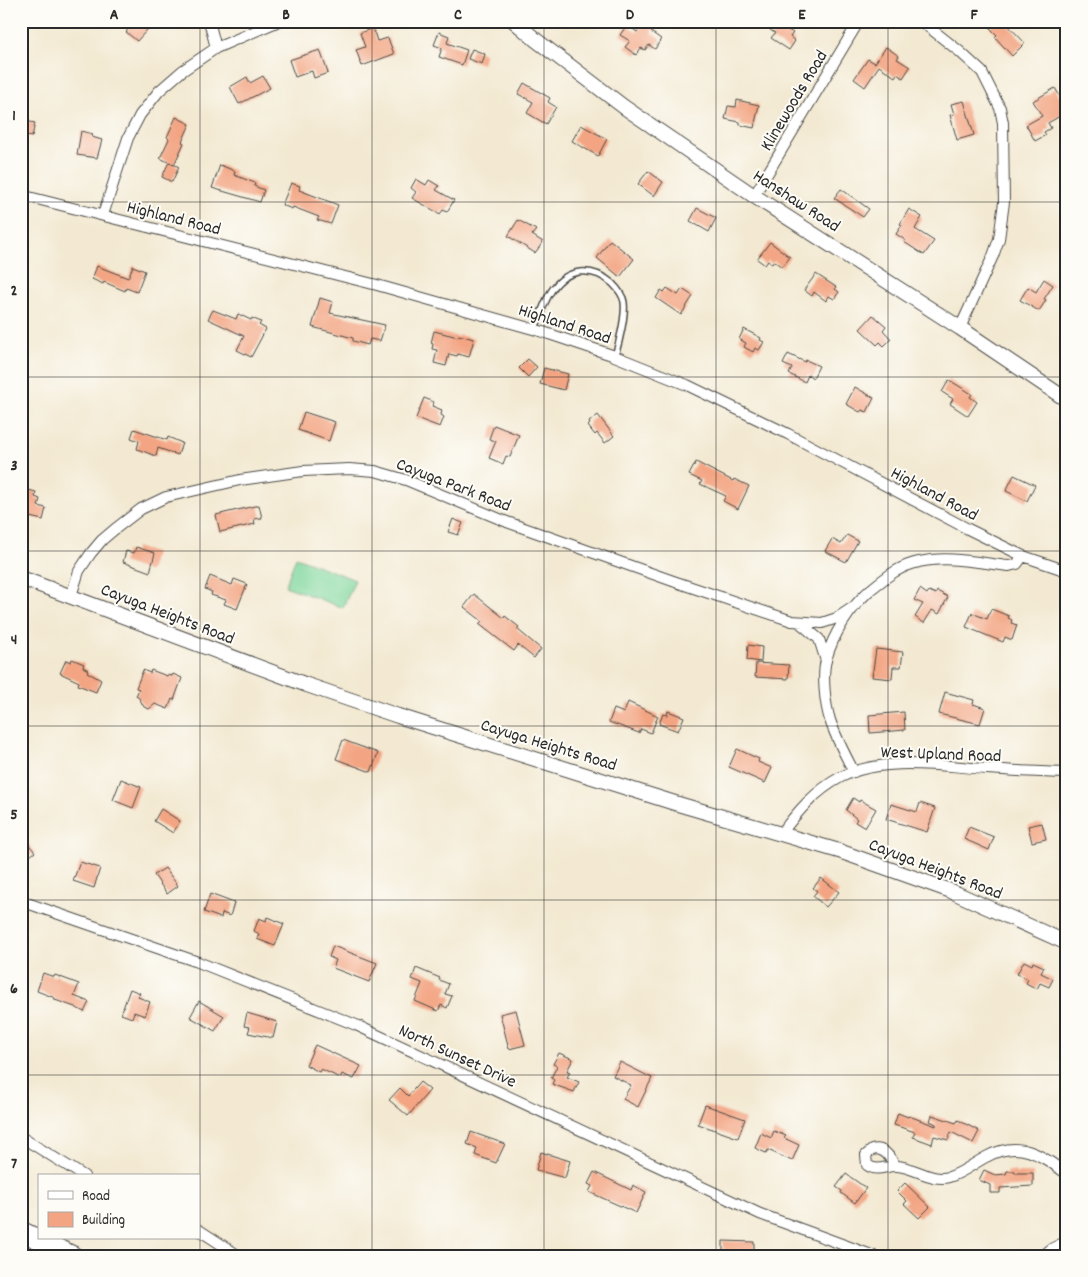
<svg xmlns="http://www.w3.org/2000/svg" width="1088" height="1277" font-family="Dekko,sans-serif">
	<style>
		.garden { fill: #7cd59a; stroke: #548062 }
		.building { fill: #f3a482 }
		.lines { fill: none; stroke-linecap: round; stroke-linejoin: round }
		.lane-casing { stroke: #494844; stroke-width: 8 }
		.street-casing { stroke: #494844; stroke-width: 12 }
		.secondary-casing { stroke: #494844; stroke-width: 16 }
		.highway-casing { stroke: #494844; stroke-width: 21 }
		.lane { stroke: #fff; stroke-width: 5 }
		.street { stroke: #fff; stroke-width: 10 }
		.secondary { stroke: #fff; stroke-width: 14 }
		.highway { stroke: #fff; stroke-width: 19 }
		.grid { fill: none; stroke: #2b2b2b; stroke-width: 1; stroke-opacity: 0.55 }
		.labels { text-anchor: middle; stroke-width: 4; stroke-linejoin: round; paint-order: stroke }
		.street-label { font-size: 18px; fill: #2b2b2b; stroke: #fdfcf7 }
		.neatline { fill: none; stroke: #2b2b2b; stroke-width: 2 }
		.grid-label { font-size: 16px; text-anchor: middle; font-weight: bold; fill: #2b2b2b }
	</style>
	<rect width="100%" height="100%" fill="#fdfcf7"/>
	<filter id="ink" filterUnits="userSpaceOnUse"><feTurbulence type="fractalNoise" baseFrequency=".02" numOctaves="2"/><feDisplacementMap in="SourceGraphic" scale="10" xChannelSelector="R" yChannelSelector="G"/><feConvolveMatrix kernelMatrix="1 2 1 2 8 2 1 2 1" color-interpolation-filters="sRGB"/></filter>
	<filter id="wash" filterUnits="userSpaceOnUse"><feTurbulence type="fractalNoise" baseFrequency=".0096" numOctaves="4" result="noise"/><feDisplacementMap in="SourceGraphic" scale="20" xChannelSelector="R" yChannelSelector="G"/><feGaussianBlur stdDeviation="1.12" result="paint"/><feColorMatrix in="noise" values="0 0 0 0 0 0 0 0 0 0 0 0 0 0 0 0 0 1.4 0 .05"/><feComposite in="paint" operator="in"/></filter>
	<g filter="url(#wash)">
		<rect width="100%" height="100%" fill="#f3e9d2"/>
		<path class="garden" d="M296,557L355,580L343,608L285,586Z"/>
		<g id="blocks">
			<path class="building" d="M135,21H155L137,41L126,32Z
				M645,21H649L656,26L651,32L661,39L655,49L649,45L645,50L641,48L636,55L625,47L630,41L620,35L627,25L637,32Z
				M997,21H1004L1025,43L1012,56L995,37L997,35L990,28Z
				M776,22L793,33L790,37L795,41L789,50L771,38L775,33L770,30Z
				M373,28L377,41L388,38L394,54L362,66L356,50L365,47L360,33Z
				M439,32L449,36L447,43L467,50L462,65L439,57L442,48L434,45Z
				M886,47L899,56L897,59L910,67L903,78L897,74L895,77L879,66L865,87L854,79L868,59L875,63Z
				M472,49L485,54L482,64L468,59Z
				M320,50L328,73L314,78L312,71L295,77L289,60Z
				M263,76L270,88L239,104L230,87L247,77L250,83Z
				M524,83L550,98L548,102L556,107L546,124L527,113L533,102L518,94Z
				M1055,88L1067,108V112L1048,123L1051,128L1044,132L1046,135L1035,141L1026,125L1042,116L1033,101Z
				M737,100L759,105L754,128L740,125V122L725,119L728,106L736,107Z
				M964,101L974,135L957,140L950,115L954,114L951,104Z
				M176,117L190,124L182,142L184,143L174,165L160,158L169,139L167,137Z
				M21,120L35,123L32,137L21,135Z
				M581,125L607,139L598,156L572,141Z
				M81,131L93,134L92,137L102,140L97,158L77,155Z
				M169,162L179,167L172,182L162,177Z
				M220,165L235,171L234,175L255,183L254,186L264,190L260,202L212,188Z
				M648,171L663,182L654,196L638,184Z
				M416,179L426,185L429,180L439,186L436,190L454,200L447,212L443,210L440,214L412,198L416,192L411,188Z
				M291,183L300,186L299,190L338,205L331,224L317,220L319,217L293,207L292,209L282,205Z
				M841,189L869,209L863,217L834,198Z
				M697,208L716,218L709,232L690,221Z
				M909,209L922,217L915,229L934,241L924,255L904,242L905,240L896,234L902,225L900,224Z
				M518,220L536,230L532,235L543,242L535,253L508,236Z
				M610,240L634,259L620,277L597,258Z
				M770,242L790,257L782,267L774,261L772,264L768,261L765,265L757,259Z
				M97,266L128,278L133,266L145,271L137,292L126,288L125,291L104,282L103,284L92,279Z
				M816,274L836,287L835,289L839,292L834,299L829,296L826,301L814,292L812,296L804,290Z
				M1044,279L1053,285L1044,299L1046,300L1039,311L1020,300L1028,287L1036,292Z
				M667,288L678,295L682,289L693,296L681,315L656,298L661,290L664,292Z
				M320,298L333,302L330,313L385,325L380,341L370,339L368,345L353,341V338L312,327Z
				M213,310L236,319L238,314L251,320L252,318L261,322L259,325L266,329L251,357L237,350L244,336L208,319Z
				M873,315L886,326L883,330L891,339L884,346L880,342L877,345L860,329Z
				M744,329L761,338L760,340L764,342L759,350L755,348L753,352L744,347L746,343L739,339Z
				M434,331L458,337L459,335L474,339L469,357L458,354L457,356L449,354L446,366L434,363L437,350L432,349L433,344L431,343Z
				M788,354L805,362L806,360L819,366L813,378L808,375L805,382L789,374L792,368L783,364Z
				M528,359L537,367L528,377L519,368Z
				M544,368L568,374L564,390L540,384Z
				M949,380L972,394L970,397L977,402L968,416L950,404L953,399L942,392Z
				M855,387L874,398L867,412L862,410L860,412L846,404Z
				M424,398L434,402L432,406L442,410L441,415L444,417L440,427L416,418Z
				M304,412L335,422L329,441L298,430Z
				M598,415L614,436L605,443L597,433L595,435L588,426L590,424L589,422Z
				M494,425L519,435L510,457L506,456L503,464L489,458L496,441L489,439Z
				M134,429L167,440L168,437L182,443L178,455L158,448L156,456L137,449L139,441L131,438Z
				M696,462L733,481L734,479L749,486L738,509L723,501L726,496L700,484L702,481L689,475Z
				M1014,475L1035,485L1027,501L1006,491Z
				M21,488L36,492L35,497L40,499L38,506L46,508L43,520L29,517L30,513L21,511Z
				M259,505L262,518L254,519L255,524L220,532L216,515Z
				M453,519L463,523L458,535L448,532Z
				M847,535L858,541L846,562L825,551L832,539L841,544Z
				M136,547L155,553L150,572L123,562L126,551L134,553Z
				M210,576L232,585L234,579L247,584L237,609L224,604L226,600L211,595L212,592L205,589Z
				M920,589L927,594L929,591L936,594L937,591L948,597L939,614L932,610L924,623L915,617L923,604L914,600Z
				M474,594L504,618L505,616L519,627L517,629L541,649L534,658L518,645L514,651L479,624L482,621L464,607Z
				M991,609L1009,616L1008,618L1012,620L1011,623L1017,625L1012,640L1005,637L1003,642L966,627L972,613L987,619Z
				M748,645L762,647L761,662L747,660Z
				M876,649L903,652L901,667H893L892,679L872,677Z
				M72,659L84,664L83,667L88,670L87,672L101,680L96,692L78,685L79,682L60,673L66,660L71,662Z
				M756,663L789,665L788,679L755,677Z
				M143,670L150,673L151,670L167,676V675L172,676L173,674L182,678L174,700L172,699L168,709L155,704L149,709L144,707L139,698L136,696L139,689L136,688Z
				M945,692L974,700L973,704L985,708L980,724L939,714Z
				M628,702L658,716L651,733L641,729L639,733L609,722L614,709L624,713Z
				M668,711L684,717L678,731L659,724L663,714L667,715Z
				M904,712L905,730L870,733L869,715Z
				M343,740L378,753L371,772L336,759Z
				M737,749L759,759L758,762L772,768L765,783L729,767Z
				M121,779L141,787L133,808L113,800Z
				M853,798L859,802L860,800L876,809L865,828L855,822L857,819L846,810Z
				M920,803L935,808L927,832L886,819L891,804L917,812Z
				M161,809L180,821L173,833L154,821Z
				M1042,823L1046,839L1032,842L1028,826Z
				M969,827L994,837L989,850L964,839Z
				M21,835L35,852L21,863Z
				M80,862L100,868L94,888L73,881Z
				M165,868L178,886L167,894L154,875Z
				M821,878L839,892L826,907L813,896L817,891L813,888Z
				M210,894L234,903L230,916L222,913L221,918L204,912Z
				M267,917L284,924L275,946L257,939L259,934L254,931L259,918L266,921Z
				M333,946L377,963L369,982L333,968L336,960L329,957Z
				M1024,961L1032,965L1033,962L1044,967L1041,973L1053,979L1049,987L1040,983L1037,989L1026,983L1028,979L1017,974Z
				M416,968L440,978L439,980L449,984L445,994L452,996L447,1008L441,1005L438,1011L415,1001L422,983L412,979Z
				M43,973L54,977L55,975L79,984L74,996L89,1002L84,1012L75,1007L55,1000V998L37,991Z
				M130,989L140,993L138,997L150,1002L145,1016L134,1012L132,1018L121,1014Z
				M199,1001L224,1016L215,1031L190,1017Z
				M516,1010L525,1045L509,1049L500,1014Z
				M247,1013L277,1022L273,1038L248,1033L250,1027L244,1026Z
				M315,1045L361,1066L354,1079L342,1074L340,1078L321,1069L319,1072L306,1065Z
				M559,1053L573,1059L567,1071L570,1072L567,1077L579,1082L574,1092L552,1084L554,1080L551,1078L557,1066L553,1064Z
				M620,1062L652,1078L638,1107L623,1099L631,1085L613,1076Z
				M420,1082L430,1090L408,1116L389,1100L400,1088L408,1096Z
				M705,1105L745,1119L738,1138L698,1124Z
				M898,1113L908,1117L909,1116L936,1126V1124L930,1121L932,1115L956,1123L958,1120L979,1131L973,1143L951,1132L948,1140L934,1136L932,1144L913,1137L915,1132L894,1125Z
				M774,1131L786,1136L784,1138L799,1145L792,1161L768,1150L766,1153L755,1148L761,1133L771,1138Z
				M471,1132L505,1144L496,1163L475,1155L477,1148L467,1144Z
				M541,1152L570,1161L565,1178L536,1170Z
				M984,1170L995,1175L1006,1174L1007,1171H1015V1173H1033V1186L1000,1188V1193H990V1185L979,1180Z
				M594,1172L631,1190L633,1185L646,1192L636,1213L589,1192L592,1186L588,1184Z
				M846,1174L866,1188L855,1203L841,1193L842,1191L836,1187Z
				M905,1183L930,1207L919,1218L904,1204L907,1201L897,1191Z
				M723,1241L754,1242V1252L748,1256H723Z"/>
		</g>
	</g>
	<g filter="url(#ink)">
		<use href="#blocks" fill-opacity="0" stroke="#494844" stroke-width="1"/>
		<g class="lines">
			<g class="lane-casing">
				<path id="lane" d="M535,329C540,317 544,301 552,290C567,268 592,266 612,283C617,288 623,295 624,302C626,315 619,343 615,356"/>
			</g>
			<g class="street-casing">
				<path id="street" d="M209,21L216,48
					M921,21L959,51L982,72L1000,108L1003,123L1004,202L999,239L993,256L960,328
					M21,195L377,285L540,331L612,355L687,385L788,434L968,529L1023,556L1067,571
					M754,196L859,21
					M103,215L128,138L140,115L159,91L182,71L216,48L279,21
					M71,596L79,571L91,553L102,540L115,529L141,509L166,497L240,480L303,471L349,469L375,471L406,480L507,522L673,581L792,621L822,623L837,618L852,608
					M800,623L819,639L826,661
					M854,772C845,755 836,738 830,720C825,704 822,676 826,660C833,634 850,608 870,590C885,578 899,566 919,562C949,555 979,563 1009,566L1017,564L1023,556
					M781,834C797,812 815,791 841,777C882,756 942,766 987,769C1014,771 1040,772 1067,773
					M21,901L198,962L356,1025L760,1214L874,1256
					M21,1137L84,1176
					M896,1166C890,1158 884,1146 872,1150L866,1155L867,1165C879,1173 885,1165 897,1166C914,1167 932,1182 949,1177C963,1173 974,1163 986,1157C1019,1139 1040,1154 1067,1174
					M199,1230L239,1256
					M1043,1256L1051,1249L1067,1241"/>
			</g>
			<g class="secondary-casing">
				<path id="secondary" d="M514,21L536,40L624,107L754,196L960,328L1067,400
					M21,578L307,685L398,716L678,804L839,851L951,891L1067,943"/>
			</g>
			<g class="highway-casing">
				<path id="highway" d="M21,1231L73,1256"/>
			</g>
			<use href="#lane" class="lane"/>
			<use href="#street" class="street"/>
			<use href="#secondary" class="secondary"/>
			<use href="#highway" class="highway"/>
		</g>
	</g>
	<path class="grid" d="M200,21V1256M372,21V1256M544,21V1256M716,21V1256M888,21V1256M21,202H1067M21,377H1067M21,551H1067M21,726H1067M21,900H1067M21,1075H1067"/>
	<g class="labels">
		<g class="street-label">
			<text transform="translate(793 100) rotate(-59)" y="6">Klinewoods Road</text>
			<text transform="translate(797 200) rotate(33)" y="6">Hanshaw Road</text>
			<text transform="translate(174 217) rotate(14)" y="6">Highland Road</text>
			<text transform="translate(565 323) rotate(18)" y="6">Highland Road</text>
			<text transform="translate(454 484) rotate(21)" y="6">Cayuga Park Road</text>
			<text transform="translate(935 493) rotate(28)" y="6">Highland Road</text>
			<text transform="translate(168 613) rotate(21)" y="6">Cayuga Heights Road</text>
			<text transform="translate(549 744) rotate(17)" y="6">Cayuga Heights Road</text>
			<text transform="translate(941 753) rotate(2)" y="6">West Upland Road</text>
			<text transform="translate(936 868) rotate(21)" y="6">Cayuga Heights Road</text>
			<text transform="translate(458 1055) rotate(25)" y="6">North Sunset Drive</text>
		</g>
	</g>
	<rect width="1088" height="1277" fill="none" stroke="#fdfcf7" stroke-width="55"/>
	<rect x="38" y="1174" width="162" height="65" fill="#fdfcf7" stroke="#a9a8a5"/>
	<rect x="48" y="1191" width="25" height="8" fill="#ffffff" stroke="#a9a8a5"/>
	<text x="82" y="1200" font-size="15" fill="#2b2b2b">Road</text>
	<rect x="48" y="1212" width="25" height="15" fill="#f3a482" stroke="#a9a8a5"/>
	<text x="82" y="1224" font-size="15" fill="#2b2b2b">Building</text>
	<rect x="28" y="28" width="1032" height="1222" class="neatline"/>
	<g class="grid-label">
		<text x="114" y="19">A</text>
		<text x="286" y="19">B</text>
		<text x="458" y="19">C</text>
		<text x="630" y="19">D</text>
		<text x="802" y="19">E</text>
		<text x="974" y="19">F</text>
		<text x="14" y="120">1</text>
		<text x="14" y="295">2</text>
		<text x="14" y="470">3</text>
		<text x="14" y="644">4</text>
		<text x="14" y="819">5</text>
		<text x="14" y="993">6</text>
		<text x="14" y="1168">7</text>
	</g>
</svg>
